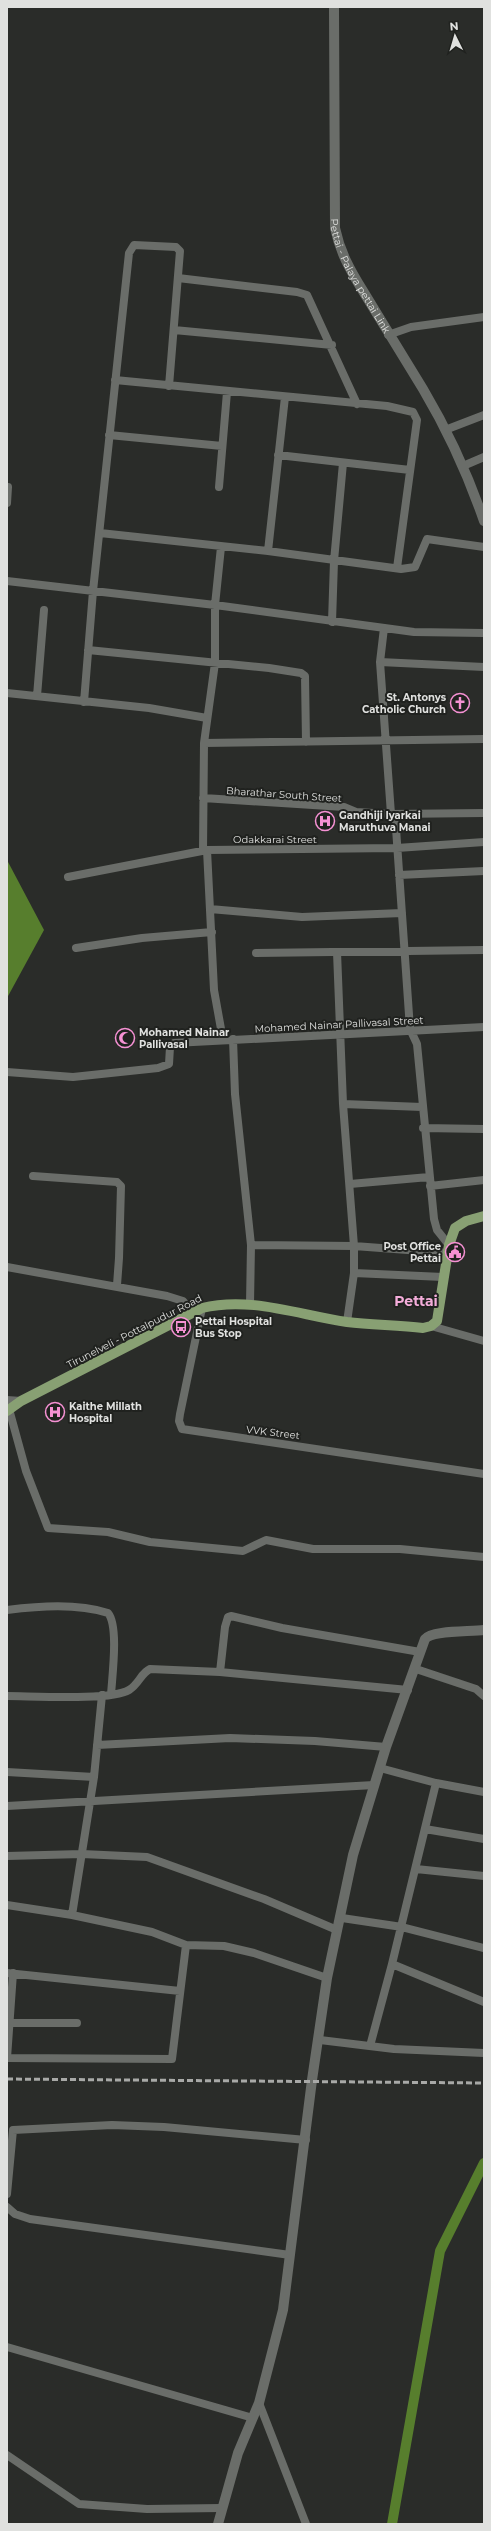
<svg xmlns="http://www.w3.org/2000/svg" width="491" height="2531" font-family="Montserrat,sans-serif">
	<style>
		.water { fill: #577e2d }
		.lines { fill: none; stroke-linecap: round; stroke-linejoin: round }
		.canal { stroke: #577e2d; stroke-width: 10 }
		.street { stroke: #6a6d69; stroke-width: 8 }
		.secondary { stroke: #6a6d69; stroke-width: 10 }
		.primary { stroke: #88a073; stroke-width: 10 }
		.rail { stroke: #a8a9a7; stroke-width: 3; stroke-dasharray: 6 3; stroke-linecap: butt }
		.labels { text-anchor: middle; stroke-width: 4; stroke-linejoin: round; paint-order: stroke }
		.street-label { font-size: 10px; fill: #e0e1df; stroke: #20221f }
		.poi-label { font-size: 10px; font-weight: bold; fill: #e0e1df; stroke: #20221f; text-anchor: start }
		.district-label { font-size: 14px; font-weight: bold; fill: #f4adda; stroke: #20221f }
	</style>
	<rect width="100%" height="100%" fill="#2a2c29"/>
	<path class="water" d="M7,860L44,930L7,998Z"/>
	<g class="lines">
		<path class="canal" d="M392,2524L440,2251L484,2163"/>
		<path class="street" d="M178,278L297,292L307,295L357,404
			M174,330L332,345
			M388,335L411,327L484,317
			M115,380L387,406L413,412L417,420L397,568
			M445,430L484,415
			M109,435L222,446
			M278,455L410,470
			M463,466L484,457
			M219,487L227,392
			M7,503L8,487
			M100,533L268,551L401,569L415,567L427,539L484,547
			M268,551L285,397
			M7,581L215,605L414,632L484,633
			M332,622L334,561L343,463
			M384,628L380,662L391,814
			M88,650L269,668L301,673L305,676L306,742
			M380,662L484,667
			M7,693L149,708L207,718
			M37,696L44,610
			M84,702L93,591L129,253L134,245L176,247L180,251L169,386
			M204,743L484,739
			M203,798L344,807L356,812L391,814L484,813
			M395,814L410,1029L417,1044L434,1219L437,1230L449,1245
			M207,850L214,990L223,1040
			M203,851L204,743L215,663V605L221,547
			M399,875L484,871
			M68,877L207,850L397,848L484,842
			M210,909L302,917L402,913
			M76,948L142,938L212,932
			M337,952L343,1104L354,1246V1273L347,1322
			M256,953L484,950
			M233,1039L235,1094L251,1245L250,1304
			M7,1072L73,1077L158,1068L169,1064L170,1047L174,1043L484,1027
			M343,1104L422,1107
			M423,1128L484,1129
			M33,1176L117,1182L121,1186L119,1258L117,1285
			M350,1184L429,1177
			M430,1186L484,1180
			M251,1245L354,1246L448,1253
			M7,1267L167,1296L183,1301L193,1313
			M354,1273L443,1277
			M202,1308L180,1414L179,1421L182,1429L484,1474
			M431,1326L484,1341
			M7,1400L21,1401
			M9,1409L26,1471L48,1528L108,1532L150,1542L243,1551L266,1540L313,1549H400L484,1557
			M7,1610C39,1606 77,1603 108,1613C119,1626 112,1677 111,1695
			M416,1669L476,1689L484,1696
			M220,1672L225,1627L228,1617L231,1616L282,1628L420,1652
			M7,1696C32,1696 111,1701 129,1690C139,1684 141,1673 150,1669L220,1672L408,1690
			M97,1745L230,1738L315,1741L386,1747
			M380,1768L436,1783L484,1792
			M7,1772L94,1777
			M436,1783L392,1964L484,2002
			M7,1806L374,1785
			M425,1829L484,1839
			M7,1856L82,1854L147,1857L264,1899L337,1930
			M416,1869L484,1876
			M7,1905L72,1915L152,1932L186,1945L224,1946L254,1953L327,1978
			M72,1915L94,1777L102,1695
			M342,1918L402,1927L484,1948
			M7,1973L180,1991
			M9,2023H77
			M320,2040L394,2049L484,2053
			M370,2046L392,1964
			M7,2058L172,2059L186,1945
			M7,2058L13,1973
			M7,2194L13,2130L112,2125L164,2127L306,2140
			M7,2207L15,2214L30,2219L290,2255
			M7,2347L253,2418
			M259,2403L306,2524
			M7,2455L79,2504L147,2509L221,2508"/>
		<g class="secondary">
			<path id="s1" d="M334,7L335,228C340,252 350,270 363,291C383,324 403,356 423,389C448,431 468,475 484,521"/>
			<path d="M218,2524L238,2453L259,2403L283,2310L312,2080L327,1978L353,1855L386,1747L425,1639C432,1630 470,1632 484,1630"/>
		</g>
		<path class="primary" d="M7,1411L21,1401L202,1308C250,1296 299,1315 347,1322C372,1325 398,1325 423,1328L431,1326L437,1321L449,1245L455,1228L466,1221L484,1216"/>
		<path class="rail" d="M7,2079L484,2083"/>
	</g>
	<defs>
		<g id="church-ring" transform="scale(1)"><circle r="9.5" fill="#20221f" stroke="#f591d3" stroke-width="1.5"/><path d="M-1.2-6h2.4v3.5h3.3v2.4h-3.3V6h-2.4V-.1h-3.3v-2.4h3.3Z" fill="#f591d3"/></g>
		<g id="hospital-ring" transform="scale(1)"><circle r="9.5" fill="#20221f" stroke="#f591d3" stroke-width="1.5"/><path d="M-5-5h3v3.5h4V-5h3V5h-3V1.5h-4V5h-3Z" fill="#f591d3"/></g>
		<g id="mosque-ring" transform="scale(1)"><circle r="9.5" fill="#20221f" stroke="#f591d3" stroke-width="1.5"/><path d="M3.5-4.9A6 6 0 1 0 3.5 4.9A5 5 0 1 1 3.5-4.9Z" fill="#f591d3"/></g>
		<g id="civic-ring" transform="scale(1)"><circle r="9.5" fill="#20221f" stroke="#f591d3" stroke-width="1.5"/><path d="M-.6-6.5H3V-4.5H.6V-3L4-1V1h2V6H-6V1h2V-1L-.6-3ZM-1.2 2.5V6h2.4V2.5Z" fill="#f591d3"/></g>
		<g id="bus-ring" transform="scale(1)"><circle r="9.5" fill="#20221f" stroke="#f591d3" stroke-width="1.5"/><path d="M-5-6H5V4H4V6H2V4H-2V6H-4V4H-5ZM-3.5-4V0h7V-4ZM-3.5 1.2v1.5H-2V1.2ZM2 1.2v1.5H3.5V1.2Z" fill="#f591d3"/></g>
	</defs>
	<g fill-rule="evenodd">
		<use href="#church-ring" x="460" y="703"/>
		<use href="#hospital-ring" x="325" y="821"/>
		<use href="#mosque-ring" x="125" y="1038"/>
		<use href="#civic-ring" x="455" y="1252"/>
		<use href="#bus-ring" x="181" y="1327"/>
		<use href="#hospital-ring" x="55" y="1412"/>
	</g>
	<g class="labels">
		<g class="street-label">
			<text dy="4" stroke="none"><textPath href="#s1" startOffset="275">Pettai - Palaya pettai Link</textPath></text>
			<text transform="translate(284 794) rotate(4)" y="4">Bharathar South Street</text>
			<text x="275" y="843">Odakkarai Street</text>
			<text transform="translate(339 1024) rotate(-3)" y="4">Mohamed Nainar Pallivasal Street</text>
			<text transform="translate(134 1331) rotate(-27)" y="4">Tirunelveli - Pottalpudur Road</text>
			<text transform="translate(273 1432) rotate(7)" y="4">VVK Street</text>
		</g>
		<g class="poi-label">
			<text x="446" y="701" text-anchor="end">St. Antonys<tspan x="446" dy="12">Catholic Church</tspan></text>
			<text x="339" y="819">Gandhiji Iyarkai<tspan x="339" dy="12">Maruthuva Manai</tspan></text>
			<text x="139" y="1036">Mohamed Nainar<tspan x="139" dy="12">Pallivasal</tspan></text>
			<text x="441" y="1250" text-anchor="end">Post Office<tspan x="441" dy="12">Pettai</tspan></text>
			<text x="195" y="1325">Pettai Hospital<tspan x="195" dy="12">Bus Stop</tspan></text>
			<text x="69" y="1410">Kaithe Millath<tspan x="69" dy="12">Hospital</tspan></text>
		</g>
		<g class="district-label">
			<text x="416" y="1306">Pettai</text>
		</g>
	</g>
	<rect width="491" height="2531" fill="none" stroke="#e0e1df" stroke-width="16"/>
	<g transform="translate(455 36) rotate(355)" stroke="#20221f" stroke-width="3" paint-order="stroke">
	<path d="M0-3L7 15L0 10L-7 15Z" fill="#e0e1df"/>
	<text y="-6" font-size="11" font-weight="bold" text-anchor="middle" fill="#e0e1df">N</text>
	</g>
</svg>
